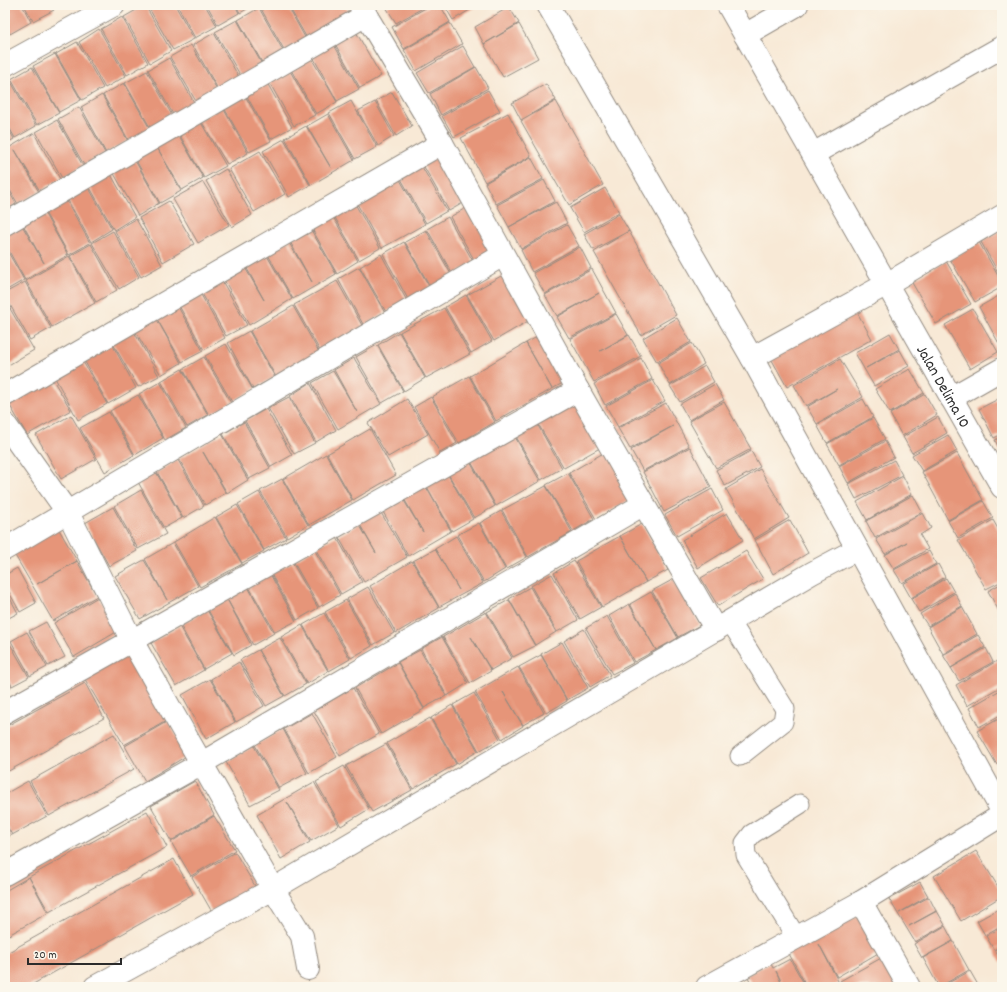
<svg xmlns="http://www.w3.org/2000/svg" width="1007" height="992" font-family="Dekko,sans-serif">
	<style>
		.building { fill: #e69579 }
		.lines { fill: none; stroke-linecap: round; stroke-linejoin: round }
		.service-casing { stroke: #928a80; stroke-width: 21 }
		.minor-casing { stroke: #928a80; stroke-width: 24 }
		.tertiary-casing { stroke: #928a80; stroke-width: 24 }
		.service { stroke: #fff; stroke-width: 19 }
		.minor { stroke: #fff; stroke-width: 22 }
		.tertiary { stroke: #fff; stroke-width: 22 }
		.labels { text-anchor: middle; stroke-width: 3.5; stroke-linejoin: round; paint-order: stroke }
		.street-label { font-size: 16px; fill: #2b2b2b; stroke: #fbf7ec }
	</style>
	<rect width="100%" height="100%" fill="#fbf7ec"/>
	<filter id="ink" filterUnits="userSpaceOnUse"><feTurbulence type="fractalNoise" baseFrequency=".025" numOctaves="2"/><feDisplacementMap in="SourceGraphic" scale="8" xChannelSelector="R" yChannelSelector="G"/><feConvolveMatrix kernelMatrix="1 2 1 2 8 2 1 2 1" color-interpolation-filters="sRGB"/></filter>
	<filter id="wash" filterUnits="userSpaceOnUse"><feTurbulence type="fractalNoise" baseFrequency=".012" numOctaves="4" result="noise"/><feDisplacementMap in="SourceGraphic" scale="16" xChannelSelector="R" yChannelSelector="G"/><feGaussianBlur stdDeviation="0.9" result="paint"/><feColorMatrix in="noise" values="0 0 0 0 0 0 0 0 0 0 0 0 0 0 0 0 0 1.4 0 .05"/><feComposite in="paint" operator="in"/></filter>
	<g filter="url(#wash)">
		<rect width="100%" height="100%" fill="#f8e9d6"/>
		<g id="blocks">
			<path class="building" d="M5,5H22L31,22L10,34L5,24Z
				M24,5H51L54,10L33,21Z
				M145,5L171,51L150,63L124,17Z
				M147,5H175L194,39L173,50Z
				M177,5H205L217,26L195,38Z
				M207,5H235L239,13L218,25Z
				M236,5H254L240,13Z
				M263,5H287L307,41L286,53L260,7Z
				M288,5H345L351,16L308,40Z
				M390,5H428L396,23L386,7Z
				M431,5H440L450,22L404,49L392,27Z
				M444,5H478L453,20Z
				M509,7L519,23L484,44L475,27Z
				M259,8L285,54L264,66L238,20Z
				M122,17L148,63L127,75L101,29Z
				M237,20L263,66L242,78L215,32Z
				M450,23L462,44L416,71L404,50Z
				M519,24L538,58L503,77L484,44Z
				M99,29L126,76L105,88L79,42Z
				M355,30L381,76L360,88L334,42Z
				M214,33L240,79L219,91L193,45Z
				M77,42L103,88L82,100L56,54Z
				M333,43L359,89L337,101L312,55Z
				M191,45L218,91L197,103L170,57Z
				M463,46L475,67L429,93L417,73Z
				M55,54L81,100L59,112L33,66Z
				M310,56L337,102L316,114L290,68Z
				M169,58L195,104L174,116L148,70Z
				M32,67L59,113L37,125L11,79Z
				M476,67L488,88L441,115L430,94Z
				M289,69L315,115L294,126L268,80Z
				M147,71L173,117L151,129L125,83Z
				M10,80L36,126L15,138L5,120V83Z
				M266,81L292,127L271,139L245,93Z
				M124,83L150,129L129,141L103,95Z
				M546,84L556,100L521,120L512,103Z
				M488,90L500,111L454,137L442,116Z
				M392,92L412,126L396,136L376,101Z
				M244,94L271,141L249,152L223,106Z
				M102,95L128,141L106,153L81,107Z
				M351,101L377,147L355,159L329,113Z
				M556,101L603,185L569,205L521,121Z
				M375,102L394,136L378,146L358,111Z
				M222,106L248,153L227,164L200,119Z
				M79,107L105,153L84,165L58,119Z
				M508,113L531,156L485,182L461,138Z
				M328,114L354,160L311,185L285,138L306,126L331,168L307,126Z
				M199,119L226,166L204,178L178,132Z
				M57,120L83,166L62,178L36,132Z
				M5,122L14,139L5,144Z
				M177,132L203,178L182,190L158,149L181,191L160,203L134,157Z
				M34,133L60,179L40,191L15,150L39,192L18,204L5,182V150Z
				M284,139L310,185L289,197L263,151Z
				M260,151L285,194L254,212L229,169Z
				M444,153L470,199L449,211L423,165Z
				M133,157L159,203L138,216L112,170Z
				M531,157L543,179L496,204L485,183Z
				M421,165L447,211L426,223L400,177Z
				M226,169L252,215L232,227L206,181Z
				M109,171L135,217L114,230L88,184Z
				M399,178L425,224L382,248L356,202Z
				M544,180L555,201L509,227L497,205Z
				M203,182L229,225L198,243L173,199Z
				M86,183L112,229L91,242L65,195Z
				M5,184L16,204L5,211Z
				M605,188L619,212L584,232L570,208Z
				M64,196L90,243L69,255L43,209Z
				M169,201L194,244L163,262L139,218Z
				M354,202L380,248L359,260L333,214Z
				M556,202L567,223L521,249L509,227Z
				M471,205L497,251L476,263L450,217Z
				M42,209L68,255L25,280L5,244V231L20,222L44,263L21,221Z
				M619,214L629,231L593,250L584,234Z
				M332,215L358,261L337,274L311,227Z
				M448,217L474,263L453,275L427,229Z
				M136,219L162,265L141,277L115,231Z
				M567,225L579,246L532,272L521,250Z
				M310,228L336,274L293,299L267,253L288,241L312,282L289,240Z
				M1002,229V279L981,242Z
				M426,230L452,276L431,288L405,242Z
				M113,231L139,277L119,289L92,243Z
				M629,231L676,315L641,335L594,252Z
				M404,242L430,288L409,301L383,254Z
				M979,242L1002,283V287L975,302L950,259Z
				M91,244L117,290L96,302L70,256Z
				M5,247L24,280L5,291Z
				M580,247L591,268L545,294L533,273Z
				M266,254L292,299L249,325L223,278L244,266L264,300L245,265Z
				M381,254L407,301L386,312L360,267Z
				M69,256L95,303L52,327L26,281Z
				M946,261L971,304L936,324L911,281Z
				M359,267L385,313L364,326L338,279Z
				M592,269L616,313L569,338L557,317L599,293L557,316L545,295Z
				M510,271L537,316L494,341L467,295Z
				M221,279L247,325L226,336L200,290Z
				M337,281L363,327L320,351L294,305Z
				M25,282L51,328L30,340L5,296V293Z
				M199,291L225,338L204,350L178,304Z
				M1002,294V349L979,307Z
				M466,295L492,341L471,353L445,307Z
				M177,305L203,351L182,362L158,321L181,363L161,375L134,329Z
				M853,305L872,339L787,387L768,353Z
				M293,306L319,352L276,377L250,331Z
				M9,307L34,350L5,367V309Z
				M444,308L470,354L426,378L400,332Z
				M973,309L998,352L970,369L945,325Z
				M616,314L628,335L600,351L629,335L641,356L594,382L570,339Z
				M677,318L691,342L657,362L643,338Z
				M133,330L159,376L138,387L112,342Z
				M249,331L275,377L253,389L228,343Z
				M399,332L425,378L404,391L378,345Z
				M544,333L570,379L552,389L526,343Z
				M890,333L899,349L866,368L900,350L909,366L874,386L855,353Z
				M526,343L552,389L496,421L470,376Z
				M692,343L704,364L670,385L658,363Z
				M112,344L136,388L108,404L84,360Z
				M226,344L253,390L232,402L205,356Z
				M377,345L403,391L382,403L356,357Z
				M204,357L231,403L209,415L183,369Z
				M354,358L381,404L338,429L312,383L333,371L357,412L334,370Z
				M641,358L652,379L605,405L594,384Z
				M840,359L863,397L817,424L807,407L837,389L806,406L794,385Z
				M82,360L107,404L78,420L54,376Z
				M705,366L714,382L680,402L670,386Z
				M182,369L208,415L187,427L161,381Z
				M910,369L924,393L890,413L875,389Z
				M469,376L495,422L459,443L432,397Z
				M53,380L71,410L27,435L9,404Z
				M653,380L665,401L618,427L606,406Z
				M160,382L186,428L165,440L139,394Z
				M310,383L336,430L316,442L290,396Z
				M715,384L724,400L689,420L680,404Z
				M925,394L937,415L902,436L890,414Z
				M138,395L163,438L135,455L110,411Z
				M289,397L315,443L294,454L268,408Z
				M431,397L457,443L440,453L414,407Z
				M1002,397V434L994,438L979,409Z
				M580,398L607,444L564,468L537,422Z
				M407,399L428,434L388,457L368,423Z
				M863,399L873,417L827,443L817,425Z
				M724,402L751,449L716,468L689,421Z
				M666,403L689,446L643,471L631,450L673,426L630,449L618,428Z
				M266,409L292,455L271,467L245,421Z
				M109,412L134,455L105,472L80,428Z
				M71,415L96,459L61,479L36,435Z
				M938,417L947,433L912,453L903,437Z
				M873,418L885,439L839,465L827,444Z
				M244,422L270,468L249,479L223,434Z
				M536,422L562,468L541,480L515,435Z
				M370,429L396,475L353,500L327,454Z
				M222,434L248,480L227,493L203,452L226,493L205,505L179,459Z
				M514,435L540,481L496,506L470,460Z
				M948,435L957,451L922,471L912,455Z
				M1002,437V455L995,440Z
				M885,441L894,457L848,483L839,466Z
				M690,447L711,487L664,512L643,472Z
				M612,448L638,495L596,519L569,473Z
				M751,451L760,467L725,486L716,470Z
				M957,453L983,500L948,520L922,472Z
				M326,454L352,500L309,525L283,479Z
				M178,460L204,506L183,518L157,472Z
				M469,460L495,506L474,518L447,472Z
				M894,460L902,475L856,499L848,484Z
				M760,469L789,518L754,539L726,489Z
				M156,472L182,518L164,528L138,482Z
				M447,473L473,519L452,531L426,485Z
				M568,473L594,519L573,531L546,485Z
				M903,476L912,494L867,520L857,502Z
				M282,479L308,525L287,537L260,491Z
				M425,485L451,531L408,556L382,510L403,499L423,532L403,497Z
				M546,486L572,532L528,557L502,510Z
				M712,489L723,510L677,536L665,515Z
				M141,490L166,534L138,549L114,506Z
				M259,492L286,538L264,550L238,504Z
				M913,495L922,512L875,538L866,521Z
				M983,501L993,518L958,538L948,521Z
				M237,505L264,551L242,563L216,517Z
				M113,507L137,551L109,566L85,523Z
				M380,511L407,557L364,582L338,536L359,524L376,553L359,523Z
				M501,511L527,557L506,569L480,523Z
				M727,513L743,540L698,568L682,540Z
				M923,513L931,528L920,535L928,549L894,569L885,555L907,542L885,554L876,539Z
				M215,517L242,564L200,587L174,542Z
				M790,520L808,553L773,574L755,540Z
				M993,520L1002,536V581L986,589L958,540Z
				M479,523L505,569L484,582L457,535Z
				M642,524L668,570L646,582L620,536Z
				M57,526L77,561L37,584L77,561L97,596L53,621L13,552Z
				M336,536L362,582L341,594L315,548Z
				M456,536L483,583L439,607L413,561L435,549L459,590L435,549Z
				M620,536L646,582L602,607L576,561Z
				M173,543L198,586L140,619L115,576L144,560L167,600L145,559Z
				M314,549L340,595L319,607L293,561Z
				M746,551L763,579L718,606L701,578Z
				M929,551L936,564L902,583L894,570Z
				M412,561L439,608L396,633L370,586Z
				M574,561L601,607L580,619L554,573Z
				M292,562L318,608L297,620L271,574Z
				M938,564L945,577L911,598L903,584Z
				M17,568L36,603L20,612L5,585V575Z
				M270,574L296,621L275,632L249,587Z
				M552,574L578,620L557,632L531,586Z
				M946,578L954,592L919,612L911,599Z
				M674,579L700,625L678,637L652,591Z
				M1002,583V617L988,591Z
				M248,587L274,633L253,645L228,601L251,645L234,655L208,610Z
				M368,587L394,633L373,645L347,599Z
				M530,587L556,632L535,645L509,599Z
				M5,589L18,613L5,620Z
				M651,592L678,638L656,650L630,604Z
				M955,593L962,606L928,626L920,614Z
				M98,597L118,631L74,657L54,623Z
				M346,600L372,646L351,658L325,612Z
				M509,600L535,646L513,657L487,612Z
				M629,604L656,650L634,662L609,616Z
				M962,607L977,634L943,654L928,627Z
				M207,610L232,653L204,669L180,625Z
				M486,612L512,658L491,670L471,637L491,671L470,683L443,637Z
				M324,613L350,659L329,671L303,625Z
				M607,616L633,663L612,674L586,628Z
				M46,622L65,657L48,666L29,631Z
				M302,625L328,671L307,684L281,637Z
				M179,626L204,670L176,686L151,643Z
				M584,629L610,675L590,687L564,641Z
				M27,632L47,667L30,676L11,641Z
				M978,635L985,647L951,668L943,655Z
				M442,637L468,683L447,696L421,649Z
				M280,638L306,684L285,696L258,650Z
				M9,642L29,677L12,686L5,673V644Z
				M562,642L588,688L567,700L541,654Z
				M986,648L993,662L959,681L951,668Z
				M127,650L168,720L124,745L83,676Z
				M258,650L284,696L266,706L240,660Z
				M420,650L446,696L424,708L398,662Z
				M541,655L567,701L546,713L519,667Z
				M1002,658V686L967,706L956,685Z
				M239,662L264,706L236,722L211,679Z
				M398,663L424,709L381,734L355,688Z
				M518,667L544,713L523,725L503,692L523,726L502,739L475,692Z
				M5,677L11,687L5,690Z
				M210,679L235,722L206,739L182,695Z
				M85,683L104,718L5,773V727Z
				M353,688L379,734L340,756L314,711Z
				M1002,689V714L979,727L969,708Z
				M474,693L500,739L479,751L453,705Z
				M452,705L478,751L457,764L431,718Z
				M312,713L337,757L309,773L284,729Z
				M1002,717V762L997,765L977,731Z
				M430,718L456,764L413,789L387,743Z
				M168,721L188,755L145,781L125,746Z
				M283,729L307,773L279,788L255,745Z
				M114,734L134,769L49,816L30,781Z
				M386,744L412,790L372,812L346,766Z
				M254,746L279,790L250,805L226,762Z
				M344,766L369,809L341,826L316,782Z
				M28,781L47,816L12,835L5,823V794Z
				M195,781L214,815L171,841L151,806Z
				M314,782L339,825L311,841L287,802L310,842L281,859L257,815Z
				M147,811L167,847L49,912L29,877Z
				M214,816L235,850L191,876L171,842Z
				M5,827L10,836L5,839Z
				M976,851L1002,893V896L961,921L934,876Z
				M235,852L255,886L212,912L192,877Z
				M174,859L193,894L28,987H5V954Z
				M29,877L48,913L5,937V891Z
				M920,882L928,896L899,913L929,897L936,911L909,926L937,911L945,925L915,942L889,899Z
				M1002,907V925L985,935L977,921Z
				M859,915L880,952L837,977L819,944L839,983L833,987H807L788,952Z
				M945,926L953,941L922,958L914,944Z
				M1002,927V945L994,950L986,936Z
				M953,941L969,970L939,987L923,958Z
				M1002,946V964L995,950Z
				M883,957L900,987H843L840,981Z
				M790,959L806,987H784L776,971L783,987H753L747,975L770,962L773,968Z
				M970,971L978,985L974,987H941Z"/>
		</g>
	</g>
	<g filter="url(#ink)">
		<use href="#blocks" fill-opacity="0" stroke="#928a80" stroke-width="1"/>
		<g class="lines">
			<g class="service-casing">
				<path id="service" d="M730,621L785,709L783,722L740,756
					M796,937L746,855L745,843L752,834L800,804"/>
			</g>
			<g class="minor-casing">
				<g id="minor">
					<path d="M360,5L442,143L578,390L716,630"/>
					<path id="s1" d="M728,5L1002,487"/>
					<path d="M745,35L797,5"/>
					<path d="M5,65L114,5"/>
					<path d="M813,154L1002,47"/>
					<path d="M5,224L366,15"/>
					<path d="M752,358L887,284L1002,216"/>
					<path d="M5,395L442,143"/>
					<path d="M951,398L1002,369"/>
					<path d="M5,424L68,513L132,641L273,889L302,936L308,969"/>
					<path d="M5,549L503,255"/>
					<path d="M5,712L578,390"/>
					<path d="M5,874L202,763L644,504"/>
					<path d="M861,902L909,987"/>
					<path d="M95,987L273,889L812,573L857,549"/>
					<path d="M707,987L861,902L1002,815"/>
				</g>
			</g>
			<g class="tertiary-casing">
				<path id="tertiary" d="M548,5L752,358L1002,811"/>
			</g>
			<use href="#service" class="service"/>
			<use href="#minor" class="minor"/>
			<use href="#tertiary" class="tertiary"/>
		</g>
	</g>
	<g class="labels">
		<g class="street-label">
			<text dy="6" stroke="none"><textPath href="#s1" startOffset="438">Jalan Delima 10</textPath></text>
		</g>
	</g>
	<rect width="1007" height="992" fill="none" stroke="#fbf7ec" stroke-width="20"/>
	<path d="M28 958v6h93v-6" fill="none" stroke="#2b2b2b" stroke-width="2"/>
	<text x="34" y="958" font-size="12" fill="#2b2b2b" stroke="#fbf7ec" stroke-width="3" paint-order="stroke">20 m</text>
</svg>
